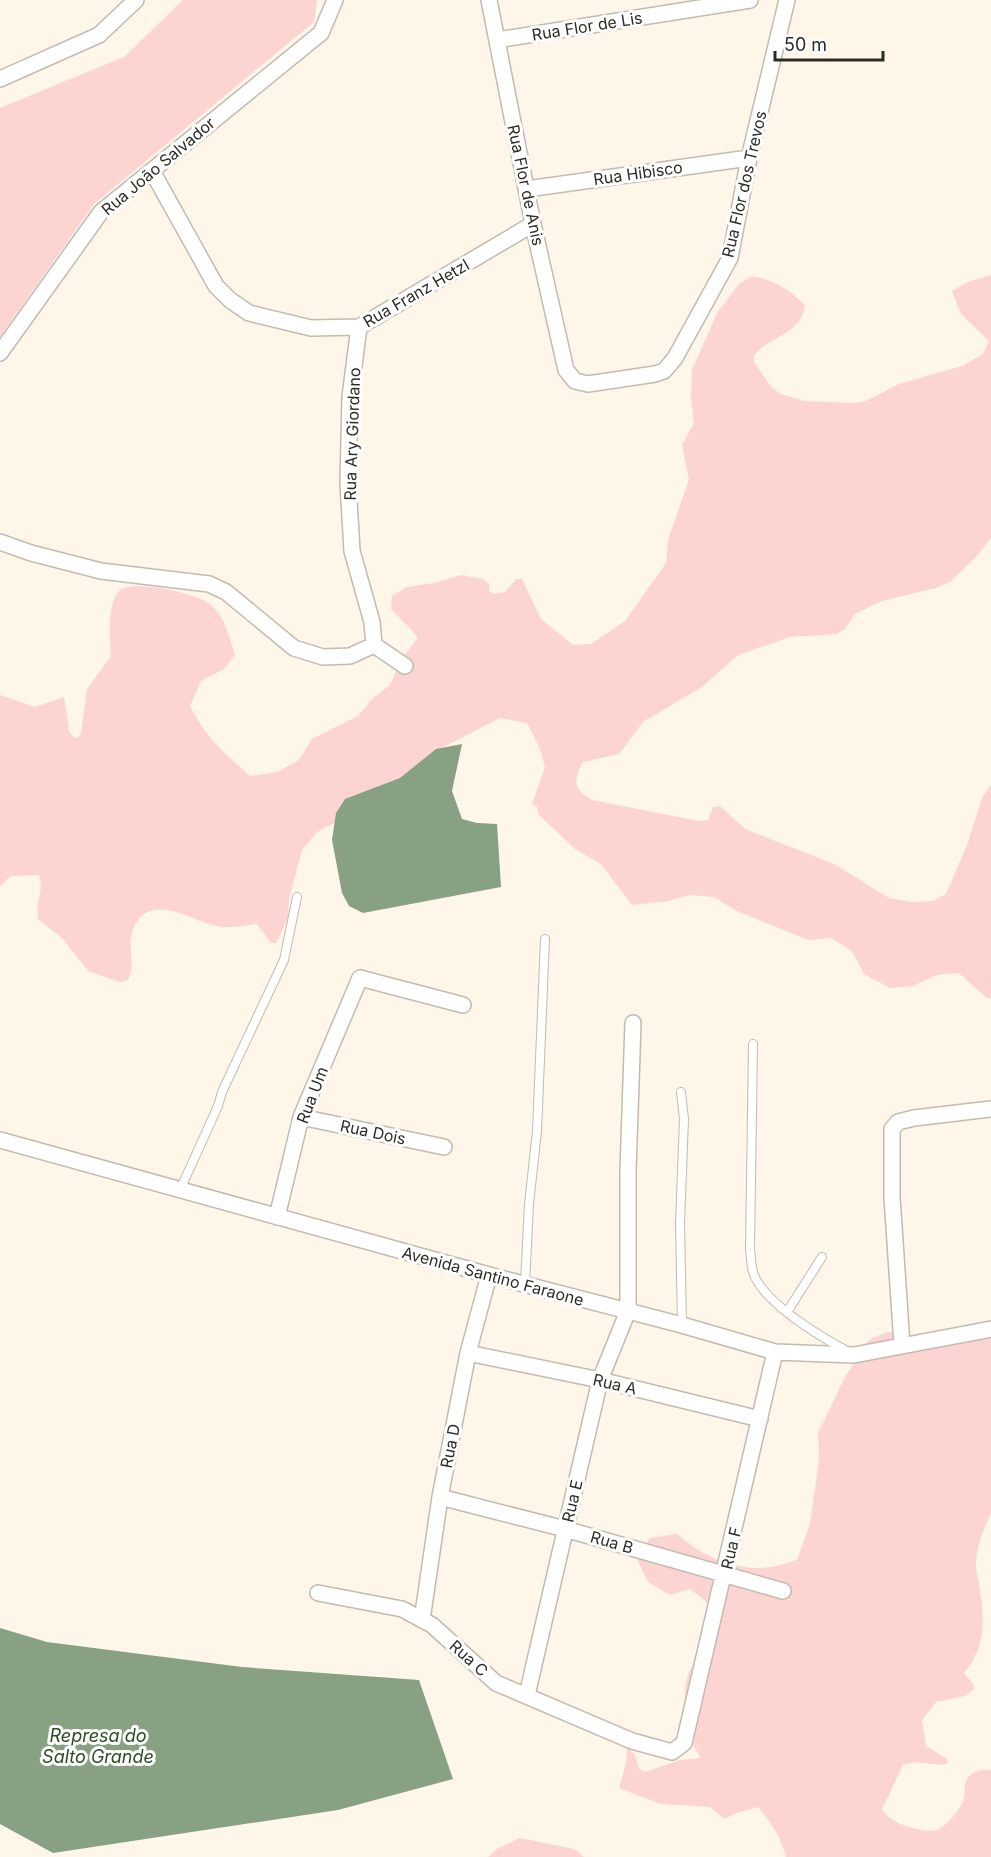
<svg xmlns="http://www.w3.org/2000/svg" width="991" height="1857" font-family="Inter,sans-serif">
	<style>
		.green { fill: #fcd4d2 }
		.water { fill: #87a182 }
		.lines { fill: none; stroke-linecap: round; stroke-linejoin: round }
		.lane-casing { stroke: #c2bbaf; stroke-width: 10 }
		.street-casing { stroke: #c2bbaf; stroke-width: 18 }
		.lane { stroke: #fff; stroke-width: 8 }
		.street { stroke: #fff; stroke-width: 15 }
		.labels { text-anchor: middle; stroke-width: 6; stroke-linejoin: round; paint-order: stroke }
		.street-label { font-size: 16px; fill: #2f2c27; stroke: #fff }
		.water-label { font-size: 18px; font-style: italic; fill: #294f21; stroke: #fff }
	</style>
	<rect width="100%" height="100%" fill="#fef6e9"/>
	<path class="green" d="M183,0H317L314,22L94,204L0,337V108L124,57Z
		M991,275V538L976,557L950,582L936,588L882,601L855,614L845,629L837,634L790,637L738,655L702,687L643,722L619,754L583,762C573,780 573,790 592,800L699,821L708,820L713,807L720,806L745,829L834,864L889,898L912,902L933,901L946,894L967,845L982,798L991,785V998L988,999L959,973L936,975L913,986L890,988L864,974L852,951L831,938L808,940L735,910L714,897L689,895L668,901L632,905L601,864L575,849L538,814L537,806L532,804L545,767L539,746L527,723L500,718L428,755L409,774L354,813L317,832L302,850L289,899L288,918L276,943H271L257,924C247,925 235,928 224,927C198,926 149,886 133,930C126,946 137,965 128,980L120,982L88,971L62,938L38,919C35,904 45,886 39,875L11,876L0,886V695L35,707L64,697L69,731L74,738L79,737L81,733L87,689L111,656C110,640 107,605 118,592C130,578 192,593 207,602C224,613 229,636 235,655L224,669L201,681L190,706C207,739 223,752 250,776L277,772L299,760L312,739L358,716L373,698L390,685L401,660L418,637L391,609L392,596L407,587L434,583L461,575L483,579L489,584V591L494,594L505,592L516,579H522L541,619L573,645L591,644L625,621L666,563L668,540L689,480L682,445L694,423L691,399L692,370L717,313L739,284L752,276C776,281 788,289 805,305C802,334 770,336 754,355V362L772,388L781,394L805,401L855,403L866,401L899,384L962,366L983,354L989,341L961,314L952,291L968,282Z
		M991,1327V1513C984,1528 977,1545 976,1562C975,1571 979,1581 980,1590C985,1620 985,1649 964,1673L973,1684L974,1689L965,1696L936,1702L922,1720L926,1746L947,1759L948,1763L944,1765L913,1762L903,1765L882,1809C889,1820 900,1825 913,1828C921,1830 929,1832 937,1830C946,1827 962,1808 964,1798C965,1794 964,1789 965,1784C968,1772 980,1769 991,1770V1857H786C781,1837 770,1821 758,1807L737,1813L724,1819L710,1807L661,1804L619,1788L626,1764L627,1747L635,1755L639,1769L645,1772L680,1760L701,1758C685,1736 680,1697 689,1672C692,1664 701,1657 705,1649C713,1636 716,1618 708,1605C705,1599 696,1594 690,1589L670,1595L648,1582L637,1559L650,1538L677,1534C702,1556 735,1572 770,1567C779,1566 788,1562 797,1560L810,1524L819,1460L818,1433L845,1377L869,1340L887,1332L923,1337Z
		M520,1838L574,1849L584,1857H488L497,1849Z"/>
	<path class="water" d="M462,744L452,791L462,819L477,823L497,824L501,887L363,913L349,906L342,893L332,840L336,813L345,799L400,778L436,749Z
		M0,1628L47,1642L242,1667L419,1680L453,1779L338,1810L53,1853L0,1824Z"/>
	<g class="lines">
		<g class="lane-casing">
			<path id="lane" d="M753,1044L750,1249C751,1256 751,1265 753,1272C762,1302 821,1337 847,1351
				M681,1092L684,1119L680,1223L682,1325
				M180,1190L218,1106L222,1092L284,960L297,897
				M525,1285L529,1204L537,1131L545,939
				M787,1312L822,1257"/>
		</g>
		<g class="street-casing">
			<path id="street" d="M489,0L533,224L566,370L575,381L588,384L655,374L664,371L675,358L730,258L749,158L787,0
				M497,40L750,0
				M0,79L99,35L136,0
				M152,171L216,286L230,300L249,313L311,328L359,327L533,224
				M527,189L749,158
				M359,327L350,397L348,483L352,551L372,622L374,645
				M0,353L101,212L321,33L335,0
				M0,542L31,553L101,571L209,584L226,592L294,648L323,657L350,656L374,645L405,666
				M301,1117L444,1147
				M0,1140L489,1275L682,1325L775,1352L854,1355L991,1329
				M277,1217L301,1117L360,978L463,1005
				M902,1345L892,1197V1129L898,1122L914,1118L991,1109
				M468,1353L600,1380L760,1419
				M440,1497L565,1529L783,1591
				M318,1593L402,1609L432,1625L496,1683L632,1741L672,1752L684,1743L775,1352
				M422,1620L440,1497L468,1353L489,1275
				M527,1695L600,1380L628,1311V1171L633,1023"/>
		</g>
		<use href="#lane" class="lane"/>
		<use href="#street" class="street"/>
	</g>
	<g class="labels">
		<g class="street-label">
			<text transform="translate(587 26) rotate(-9)" y="6">Rua Flor de Lis</text>
			<text transform="translate(158 166) rotate(-40)" y="6">Rua João Salvador</text>
			<text transform="translate(638 173) rotate(-8)" y="6">Rua Hibisco</text>
			<text transform="translate(744 184) rotate(-77)" y="6">Rua Flor dos Trevos</text>
			<text transform="translate(526 185) rotate(78)" y="6">Rua Flor de Anis</text>
			<text transform="translate(416 293) rotate(-30)" y="6">Rua Franz Hetzl</text>
			<text transform="translate(352 434) rotate(-88)" y="6">Rua Ary Giordano</text>
			<text transform="translate(312 1095) rotate(-69)" y="6">Rua Um</text>
			<text transform="translate(373 1132) rotate(12)" y="6">Rua Dois</text>
			<text transform="translate(493 1276) rotate(15)" y="6">Avenida Santino Faraone</text>
			<text transform="translate(615 1384) rotate(13)" y="6">Rua A</text>
			<text transform="translate(450 1446) rotate(-79)" y="6">Rua D</text>
			<text transform="translate(572 1501) rotate(-77)" y="6">Rua E</text>
			<text transform="translate(612 1542) rotate(16)" y="6">Rua B</text>
			<text transform="translate(731 1548) rotate(-77)" y="6">Rua F</text>
			<text transform="translate(469 1658) rotate(42)" y="6">Rua C</text>
		</g>
		<g class="water-label">
			<text x="98" y="1742">Represa do<tspan x="98" dy="21">Salto Grande</tspan></text>
		</g>
	</g>
	<path d="M775 51v9h108v-9" fill="none" stroke="#2f2c27" stroke-width="3"/>
	<text x="784" y="51" font-size="18" fill="#2f2c27" stroke="#ffffff" stroke-width="4.5" paint-order="stroke">50 m</text>
</svg>
